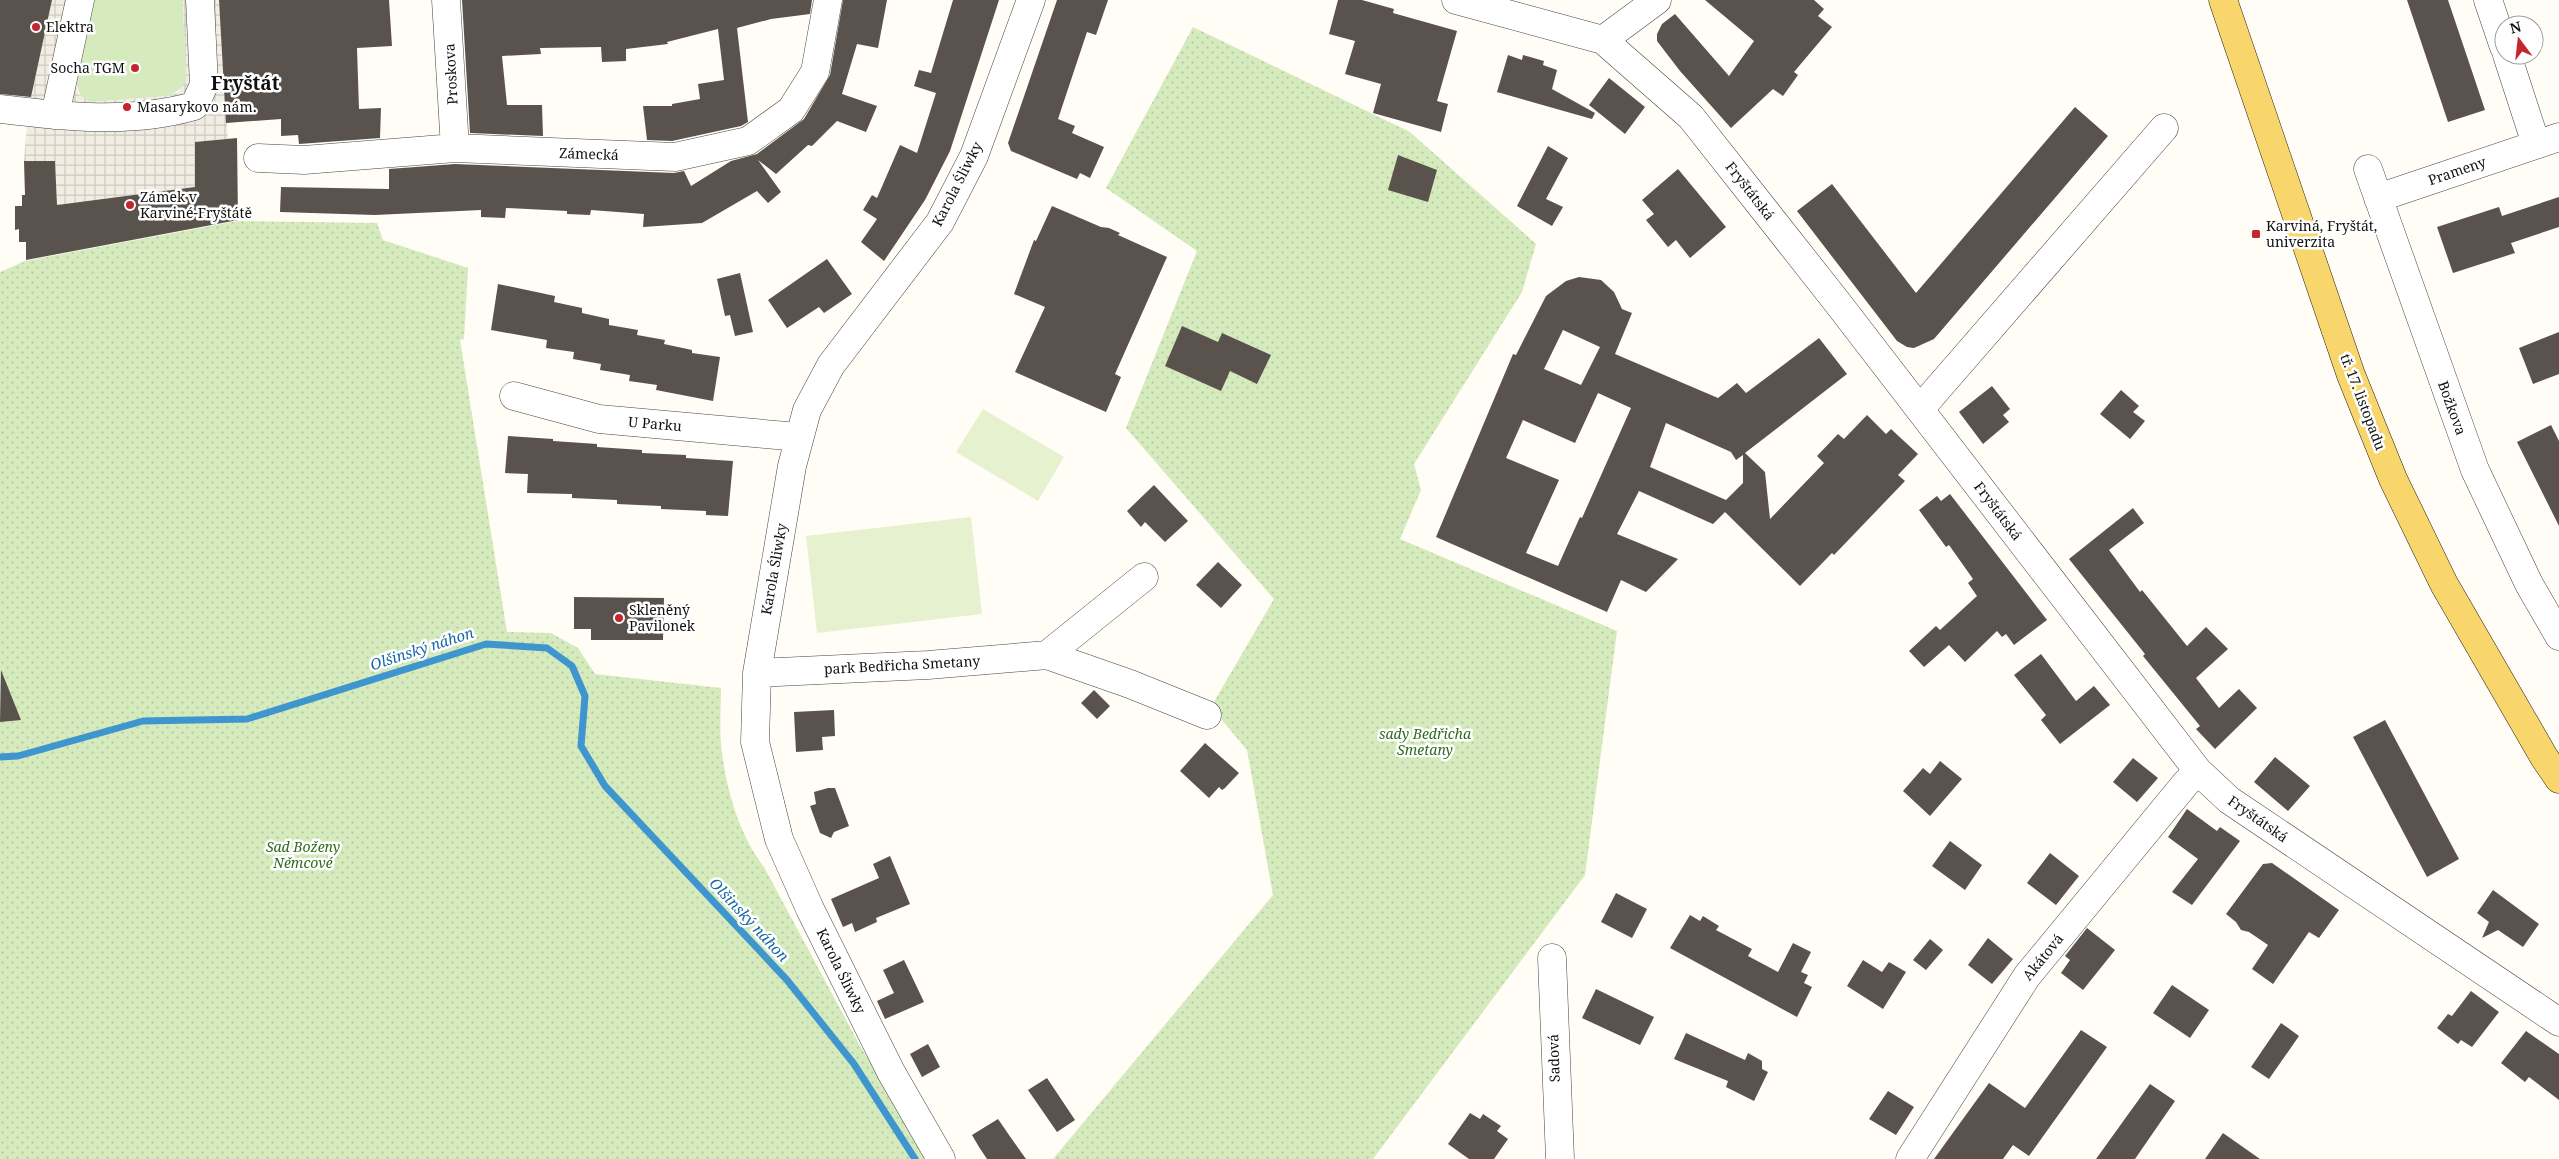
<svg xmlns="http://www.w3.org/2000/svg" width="2559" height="1159" font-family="'Noto Serif',serif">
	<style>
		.grass { fill: #d5ebbd }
		.park { fill: url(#park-dots) }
		.pitch { fill: #e6f2cf }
		.plaza { fill: url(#plaza-grid) }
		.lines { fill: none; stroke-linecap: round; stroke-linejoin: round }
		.stream { stroke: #3f96cf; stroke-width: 7 }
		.building { fill: #5a524d; fill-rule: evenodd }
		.minor-casing { stroke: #444; stroke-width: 29 }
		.major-casing { stroke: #222; stroke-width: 29 }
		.minor { stroke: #fff; stroke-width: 28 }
		.major { stroke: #f9d66b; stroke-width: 28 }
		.poi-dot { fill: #c4262e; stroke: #fff; stroke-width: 2 }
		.labels { text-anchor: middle; stroke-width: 5; stroke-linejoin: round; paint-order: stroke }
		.poi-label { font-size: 14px; fill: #111; stroke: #fff; text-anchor: start }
		.street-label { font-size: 14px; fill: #111; stroke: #fff }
		.park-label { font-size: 14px; font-style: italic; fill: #2f6b1f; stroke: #fff }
		.water-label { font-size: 15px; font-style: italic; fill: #1768a6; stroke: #fff }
		.district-label { font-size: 19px; font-weight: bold; fill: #111; stroke: #fff }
	</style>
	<defs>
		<pattern id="park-dots" width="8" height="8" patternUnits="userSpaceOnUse" patternTransform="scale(1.25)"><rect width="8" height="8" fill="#d5ebbd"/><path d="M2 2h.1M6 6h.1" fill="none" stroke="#b6c8a1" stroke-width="1.8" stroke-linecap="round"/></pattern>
		<pattern id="plaza-grid" width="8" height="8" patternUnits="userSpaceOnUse" patternTransform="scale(1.25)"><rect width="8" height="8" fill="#f1ede2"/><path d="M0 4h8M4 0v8" fill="none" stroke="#cecac1"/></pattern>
	</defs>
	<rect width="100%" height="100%" fill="#fffdf5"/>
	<path class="grass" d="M94,0H183L186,81L184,86L170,96L90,102L81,98L76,83Z"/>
	<path class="park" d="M1193,27L1410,132L1536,244L1522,292L1414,464L1421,490L1400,539L1617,631L1585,875L1373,1159H1053L1273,895L1247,750L1211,707L1274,599L1126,428L1197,251L1106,188Z
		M237,221L377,223L383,240L468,268L464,339L460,340L507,632L551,633L578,648L595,674L721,688C721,709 719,732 722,753C727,792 740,836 764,867L858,1042L929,1159H0V272L25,261Z"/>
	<path class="pitch" d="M983,409L1064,457L1038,501L956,452Z
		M971,517L982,614L817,633L806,536Z"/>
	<path class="plaza" d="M52,0H94L76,83L78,94L90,102L170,96L178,92L186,81L183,0H219L228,139L195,142V187L57,205L55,161H24L28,112Z"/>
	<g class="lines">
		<path class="stream" d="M0,757L18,756L143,721L247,719L486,644L547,648L572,666L585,696L581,746L605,786L787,980L854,1064L915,1159"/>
	</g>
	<path class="building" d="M0,0H52L31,97L0,94Z
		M219,0H389L392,46L357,48L359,109L381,108L380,138L299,144L298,135L281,136V119L226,123Z
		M462,0H812L810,14L771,19L737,28L748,122L741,126L672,141L647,140L643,106H672V104L700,99L698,84L724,80L718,29L667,42L668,44L626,49V61L602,62L601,47L540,48L541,54L502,56L507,105H542L543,136L470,133Z
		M843,0H887L878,48L857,44L842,94L877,106L866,132L837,121L812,146L808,145L776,174L758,160L781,192L768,203L757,191L702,223L643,227L644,214L591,210L590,215L567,214V211L506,208L505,218L481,217V210L375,215L280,212L281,187L389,189V169L455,164L674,173L684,171L691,186L731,161L757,154L804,119L830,75Z
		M953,0H999L950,151L925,200L884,261L861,242L877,219L863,210L872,195L877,198L900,145L917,153L936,93L914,86L919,70L931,73Z
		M1057,0H1108L1096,35L1087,32L1058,119L1075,126L1072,133L1104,147L1090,178L1080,173L1077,179L1011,151L1008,143Z
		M1338,0H1362L1394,9L1393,13L1457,31L1437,101L1448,104L1441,132L1373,113L1381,84L1345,74L1355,41L1329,34Z
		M1705,0H1814L1824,9L1818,16L1832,27L1794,72L1798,75L1783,96L1773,89L1731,128L1680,71L1657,41V34L1662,24L1675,14L1729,76L1754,41Z
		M2407,0H2448L2485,110L2448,122Z
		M1508,55L1522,60L1523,55L1544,61L1543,65L1557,70L1552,89L1595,113L1592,119L1497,92Z
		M1609,78L1645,107L1625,134L1589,105Z
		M2075,107L2108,136L1934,339L1914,348L1907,347L1897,341L1797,211L1832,184L1916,293Z
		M237,138L238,220L26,260V242H19V229L15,230V206H22V195H25L24,161H55L57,205L195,187V142Z
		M1548,146L1568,158L1546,199L1563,207L1552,226L1517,206Z
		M1398,155L1437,170L1428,202L1388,190Z
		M1678,169L1726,227L1690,258L1676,240L1668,247L1646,220L1654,214L1642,200Z
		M2559,197V227L2511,243L2515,253L2453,273L2437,227L2499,207L2502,216Z
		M1052,206L1101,227L1109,228L1120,233L1118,235L1167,257L1115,374L1121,377L1106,412L1015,372L1045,307L1014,294L1034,240L1036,241Z
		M827,259L852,294L824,313L819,307L787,328L768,300Z
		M740,273L753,332L735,336L730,315L725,316L717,279Z
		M1579,277L1601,280L1614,292L1622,309L1632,313L1615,354L1718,398L1737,383L1746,393L1819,338L1847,374L1745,453L1765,472L1770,519L1824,463L1817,456L1838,434L1844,439L1867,415L1886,434L1891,429L1918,454L1898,475L1905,481L1834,555L1832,553L1800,586L1725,512L1713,524L1639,491L1617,534L1678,559L1646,592L1621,580L1607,612L1436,537L1513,354L1516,355L1546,296L1566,281ZM1563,330L1600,347L1581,385L1544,369ZM1598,393L1631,408L1582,518L1580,517L1558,566L1526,553L1559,480L1506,458L1523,420L1575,443ZM1666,423L1731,452L1736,460L1743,455V483L1726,500L1650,467Z
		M498,284L555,296L554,302L582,308V313L609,319V325L638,330L637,335L665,340L664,344L692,350V353L720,357L713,401L656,390L657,385L629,381L630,375L600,370L601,364L573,359L574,352L546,348L547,340L491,330Z
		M1182,326L1218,342L1222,333L1271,355L1257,384L1230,371L1221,391L1165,366Z
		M2559,332V374L2533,384L2519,348Z
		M1992,386L2010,409L2003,415L2009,422L1983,444L1959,412Z
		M2121,390L2139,406L2133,412L2145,421L2130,439L2100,414Z
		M2551,425L2559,441V526L2517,442Z
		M508,436L553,439V441L597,444V447L642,450V453L686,455V458L733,461L728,516L706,515V511L661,509V506L617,504V500L572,498V494L527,493L528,474L505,473Z
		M1154,485L1188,521L1165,542L1145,522L1141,527L1127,511Z
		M1950,494L2047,620L2014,645L2006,634L2002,637L1997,631L1965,662L1949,645L1924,667L1909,651L1936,626L1940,630L1977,596L1968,583L1973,579L1949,545L1946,547L1919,510L1937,496L1941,501Z
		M2133,508L2144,523L2109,550L2140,592L2142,590L2187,646L2206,627L2228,649L2196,678L2219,708L2239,689L2257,708L2215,749L2196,729L2200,726L2143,656L2145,654L2069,559Z
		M1218,562L1242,585L1221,608L1196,585Z
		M574,597L664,598L663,640H591V629H574Z
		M2041,654L2076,701L2094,686L2110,705L2060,744L2041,720L2046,715L2014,675Z
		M1,670L21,720L0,722Z
		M1094,690L1110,706L1097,719L1081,703Z
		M834,710L835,736L822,737L823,750L796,752L794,712Z
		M2385,720L2459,859L2427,877L2353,737Z
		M1205,743L1239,773L1225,788L1222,790L1219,787L1209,798L1180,771Z
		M2275,757L2310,786L2288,811L2254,782Z
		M2133,758L2158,778L2137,802L2113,782Z
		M1940,761L1962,779L1930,816L1903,791L1923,768L1930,774Z
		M828,788H835L849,826L834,832L831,838L820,833L810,806L816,804L814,792Z
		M2187,809L2217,831L2220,827L2240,841L2192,905L2172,892L2198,859L2168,837Z
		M1950,841L1982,865L1965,890L1932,866Z
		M2050,853L2079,876L2056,905L2027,883Z
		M890,856L910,904L876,918L877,922L855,932L852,923L843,927L831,899L879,878L873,864Z
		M2272,863L2339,910L2319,938L2309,932L2273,984L2252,969L2268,945L2249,932L2241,930L2236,922L2226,914L2263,864Z
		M2493,890L2539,924L2523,947L2498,930L2482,938L2489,922L2477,913Z
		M1616,893L1647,909L1632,938L1601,922Z
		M1690,915L1700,921L1703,916L1719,926L1716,930L1752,949L1748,956L1778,972L1793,943L1811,952L1801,972L1808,975L1804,983L1812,987L1797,1017L1670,948Z
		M2087,928L2115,950L2083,990L2061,973L2070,960L2065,956Z
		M1988,938L2013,959L1992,984L1968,965Z
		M1930,939L1943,950L1926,970L1913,960Z
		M904,960L924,1002L885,1019L877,1001L894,993L883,970Z
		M1863,960L1882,972L1889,962L1906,972L1883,1009L1847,986Z
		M2172,985L2209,1010L2190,1038L2153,1013Z
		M1596,989L1654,1017L1640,1045L1582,1018Z
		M2471,991L2499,1012L2472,1047L2461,1040L2458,1044L2437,1028L2448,1014L2452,1016Z
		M2281,1023L2299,1036L2269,1079L2251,1067Z
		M2081,1030L2107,1047L2029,1156L2013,1145L2003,1159H1934L1989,1083L2025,1108Z
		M2526,1031L2559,1054V1100L2529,1077L2525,1082L2501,1063Z
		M1686,1033L1745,1060L1748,1053L1762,1061V1069L1768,1072L1754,1101L1726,1087L1728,1081L1674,1059Z
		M928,1044L940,1067L922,1077L910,1054Z
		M1047,1078L1075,1120L1057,1132L1028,1090Z
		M2150,1084L2175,1101L2135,1159H2096Z
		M1888,1091L1914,1107L1896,1135L1869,1119Z
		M1470,1113L1480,1119L1483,1114L1501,1126L1497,1131L1508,1139L1494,1159H1469L1448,1144Z
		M998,1119L1009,1135L1026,1159H987L979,1147L972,1135Z
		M2223,1133L2260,1159H2205Z"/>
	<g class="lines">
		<g class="minor-casing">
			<path id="minor" d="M446,0L455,148
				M1456,0L1603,40L1691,117L1837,302L2198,771L2229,800L2559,1022
				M2488,0L2504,47
				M1603,40L1657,0
				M2507,55L2536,144
				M0,109C65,117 131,124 194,106L204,85L200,0
				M55,115L80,0
				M258,158L304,160L455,148L675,157L748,141L791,110L815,72L828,0
				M2368,169L2475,470L2529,584L2559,636
				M2378,198L2559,137
				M514,396L599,419L798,437
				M1920,409L2164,128
				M1047,655L1144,577
				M757,673L928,665L1047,655L1130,684L1207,715
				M1552,958L1560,1159
				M941,1159L891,1072L810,909L779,839L755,742L757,673L792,466L807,410L831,365L940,222L974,156L1031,0
				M1910,1159L2027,976L2186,783L2198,771"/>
		</g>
		<g class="major-casing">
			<path id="major" d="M2223,0L2351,375L2393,479L2444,584L2544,757L2559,779"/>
		</g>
		<use href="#minor" class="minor"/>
		<use href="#major" class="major"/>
	</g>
	<g class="poi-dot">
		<circle cx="36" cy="27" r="5"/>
		<circle cx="135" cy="68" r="5"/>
		<circle cx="127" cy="107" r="5"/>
		<circle cx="130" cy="205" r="5"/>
		<rect x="2251" y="229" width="10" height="10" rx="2.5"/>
		<circle cx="619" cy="618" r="5"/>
	</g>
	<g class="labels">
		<g class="poi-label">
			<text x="46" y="32">Elektra</text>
			<text x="125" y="73" text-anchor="end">Socha TGM</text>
			<text x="137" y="112">Masarykovo nám.</text>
			<text x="140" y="202">Zámek v<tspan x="140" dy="16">Karviné-Fryštátě</tspan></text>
			<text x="2266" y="231">Karviná, Fryštát,<tspan x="2266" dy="16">univerzita</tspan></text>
			<text x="629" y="615">Skleněný<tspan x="629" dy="16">Pavilonek</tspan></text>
		</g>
		<g class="street-label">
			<text transform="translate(451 74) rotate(-93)" y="5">Proskova</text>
			<text transform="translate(589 154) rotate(2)" y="5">Zámecká</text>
			<text transform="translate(2457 171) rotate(-19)" y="5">Prameny</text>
			<text transform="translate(957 184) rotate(-63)" y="5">Karola Śliwky</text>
			<text transform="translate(1750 191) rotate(52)" y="5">Fryštátská</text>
			<text transform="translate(2363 402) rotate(69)" y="5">tř. 17. listopadu</text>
			<text transform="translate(2452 408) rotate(70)" y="5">Božkova</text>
			<text transform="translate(655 424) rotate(5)" y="5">U Parku</text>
			<text transform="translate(1998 511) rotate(53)" y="5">Fryštátská</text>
			<text transform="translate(774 569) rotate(-80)" y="5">Karola Śliwky</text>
			<text transform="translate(902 665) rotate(-3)" y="5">park Bedřicha Smetany</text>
			<text transform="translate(2258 819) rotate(35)" y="5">Fryštátská</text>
			<text transform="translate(2043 957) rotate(-51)" y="5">Akátová</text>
			<text transform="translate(841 971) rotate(64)" y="5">Karola Śliwky</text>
			<text transform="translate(1554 1058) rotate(-92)" y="5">Sadová</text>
		</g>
		<g class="park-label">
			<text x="1425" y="739">sady Bedřicha<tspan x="1425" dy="16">Smetany</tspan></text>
			<text x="303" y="852">Sad Boženy<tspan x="303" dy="16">Němcové</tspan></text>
		</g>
		<g class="water-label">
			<text transform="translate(422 649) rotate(-18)" y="5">Olšinský náhon</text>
			<text transform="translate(749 920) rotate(47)" y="5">Olšinský náhon</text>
		</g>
		<g class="district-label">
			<text x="245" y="90">Fryštát</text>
		</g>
	</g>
	<g transform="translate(2519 40) rotate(345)"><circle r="24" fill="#ffffff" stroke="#a0a0a0"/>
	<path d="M0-4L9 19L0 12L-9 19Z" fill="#c4262e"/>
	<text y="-8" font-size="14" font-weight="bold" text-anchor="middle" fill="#111111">N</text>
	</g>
</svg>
